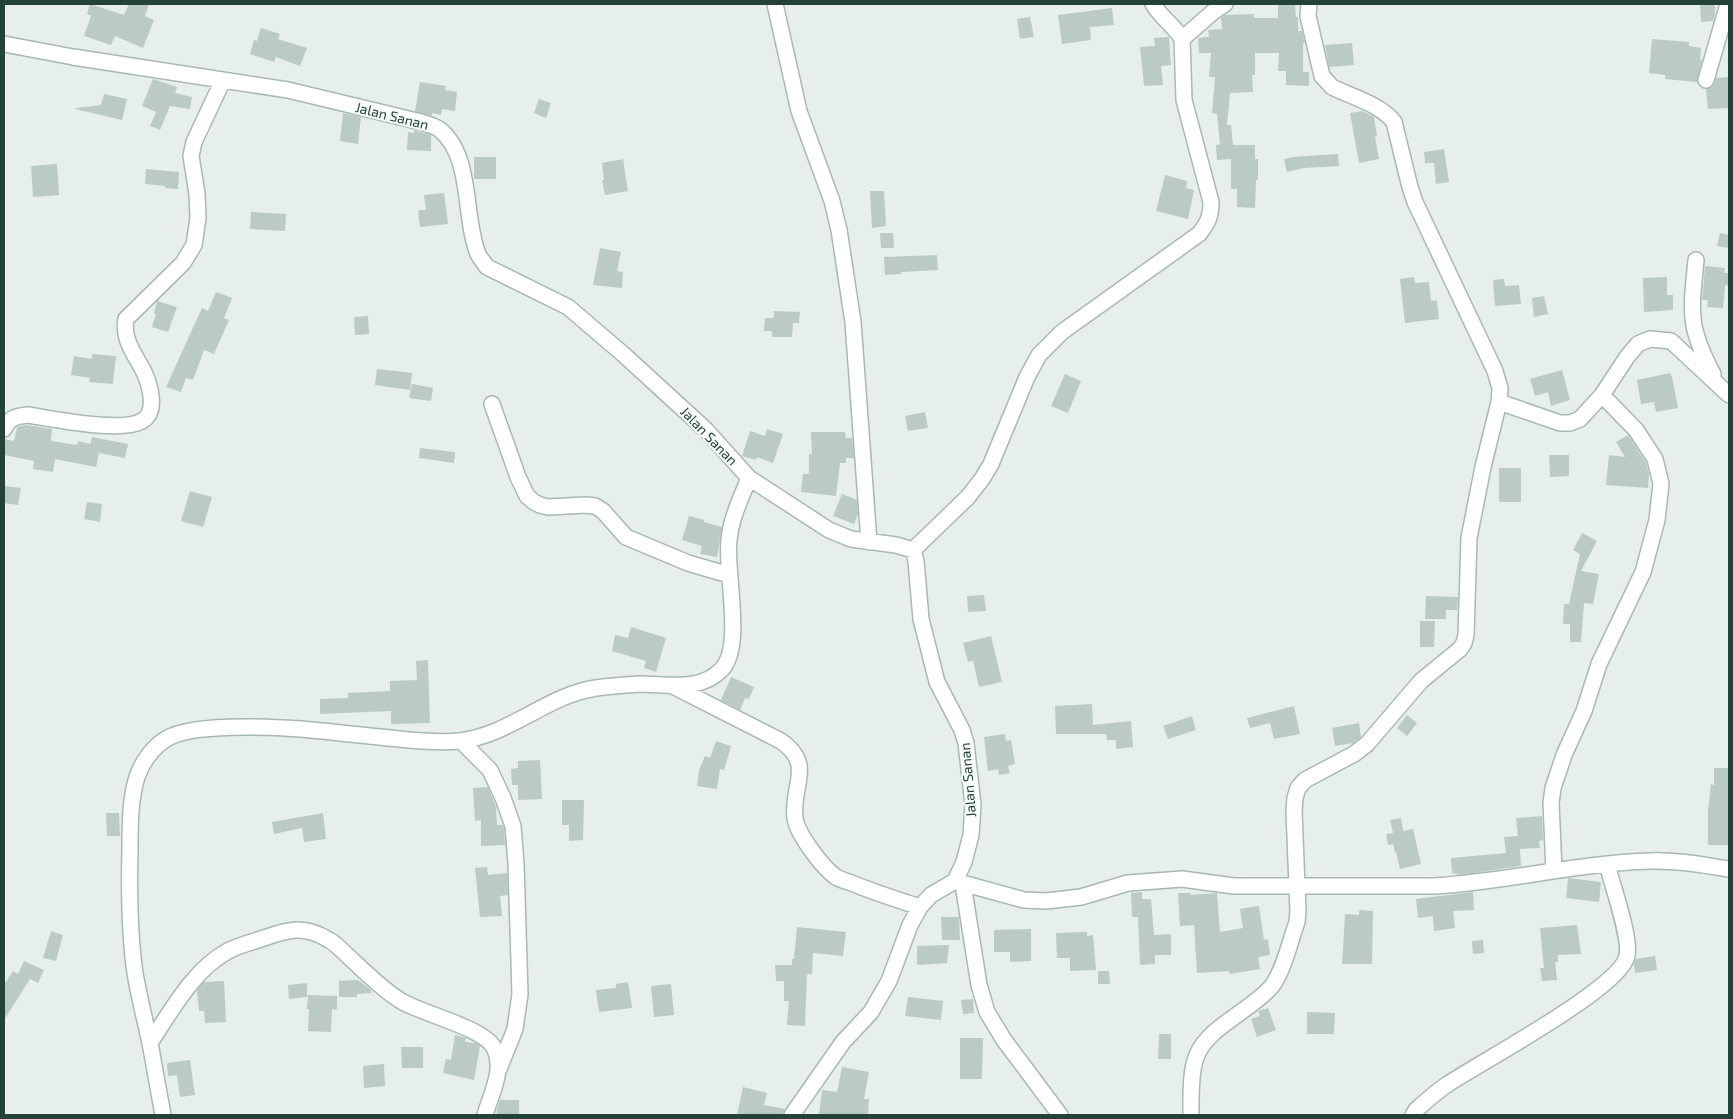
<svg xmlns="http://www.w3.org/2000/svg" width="1733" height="1119" font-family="'Exo 2',sans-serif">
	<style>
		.building { fill: #bbcac4 }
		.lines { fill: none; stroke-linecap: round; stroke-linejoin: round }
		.minor-casing { stroke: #a8b8b2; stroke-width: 18 }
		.minor { stroke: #fff; stroke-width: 15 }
		.labels { text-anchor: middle; stroke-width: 4; stroke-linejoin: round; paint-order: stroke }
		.street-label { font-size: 14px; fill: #24423a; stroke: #f7fbf9 }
	</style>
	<rect width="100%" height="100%" fill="#e6efeb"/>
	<path class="building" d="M90,4L124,15L129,4H149L145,16L154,20L143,48L115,36L111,45L84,36L91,16L87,14Z
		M1278,4H1295L1296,17H1298V31H1302L1305,43H1303V72H1309V86L1286,85V71H1278L1279,53H1255V75H1252L1253,92L1230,93L1227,125H1231L1233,145H1255V159H1258V180H1256L1255,208L1237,207V189H1231V159L1217,160L1216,145L1220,144L1217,114L1212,113L1215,77H1209L1211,53H1199L1198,38L1209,37L1208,30L1222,29L1221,18L1225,15L1254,14V18H1278Z
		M1700,4H1715V14L1713,21L1701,22Z
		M1112,8L1114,25L1090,27L1091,40L1062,44L1058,15Z
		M1030,17L1034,37L1020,39L1017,19Z
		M261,28L280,34L278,39L307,48L300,66L276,57L274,62L250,54L254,40L257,41Z
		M1169,37L1171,65L1161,66L1163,85L1144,86L1140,47L1155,46L1154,38Z
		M1652,39L1689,42V46L1701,48L1700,60H1702L1697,82L1665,79V75L1649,73Z
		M1352,43L1354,65L1329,67L1325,45Z
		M1729,77V108L1708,109L1706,89L1713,86L1716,78Z
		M153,79L177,87L175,93L192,97L190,109L170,106L160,130L150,126L156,112L142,106Z
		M420,82L446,86L445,90L457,92L455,111L442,109L441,115L432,113V116L415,111Z
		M104,94L127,99L122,120L75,109L76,108L101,105Z
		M539,99L551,103L546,118L534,113Z
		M1362,111L1374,117L1377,136L1375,137L1379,159L1359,163L1350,113Z
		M343,113L361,117L358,144L340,141Z
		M414,130L431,135V151L407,150L408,132L414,133Z
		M1444,149L1449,182L1436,184L1434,163H1425L1424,152Z
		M1338,154L1339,166L1304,168L1287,172L1284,159L1293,157Z
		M474,157H496V179H474Z
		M623,159L628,191L605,195L602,180H604L602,163Z
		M57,164L59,195L33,197L31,166Z
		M146,169L179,172L178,189L165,188V186L145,184Z
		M1165,175L1187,181L1186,188L1194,190L1188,219L1156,211Z
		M870,191H884L886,226L872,228Z
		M444,193L448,224L420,227L418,210H426L424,195Z
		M251,212L286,214L285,231L250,229Z
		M880,233H893L894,248H881Z
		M1720,233L1729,235V248L1717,246Z
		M600,248L621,252L617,271L623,272L622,288L593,285Z
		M937,255L938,270L901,272V274L885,275L884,257Z
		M1705,266L1725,268L1724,273H1729V286L1725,285L1723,308L1707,307L1708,300H1702Z
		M1414,277L1415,283L1429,282L1431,301L1437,300L1439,319L1405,323L1400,279Z
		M1667,277V295H1673V310L1644,312L1643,278Z
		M1504,279L1505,286L1519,285L1521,304L1495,306L1493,280Z
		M216,292L232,298L224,318L229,320L214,354L204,350L193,380L186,378L181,392L166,387L202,308L208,311Z
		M1544,296L1548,314L1534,317L1532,298Z
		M157,301L177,307L168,332L152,327L156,314L154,313Z
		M774,311L800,312L799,323H793L792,337H772V331H764L765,318H774Z
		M368,316L369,334L355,335L354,317Z
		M92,354L116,356L113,384L89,382L90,378L71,375L74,356L92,359Z
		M377,369L412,373L410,390L375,385Z
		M1562,370L1570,400L1551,406L1548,392L1535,396L1530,379Z
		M1670,373L1672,377L1678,408L1656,412L1654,402L1641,404L1637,380Z
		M1065,374L1081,381L1068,413L1051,406Z
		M412,384L433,388L431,401L409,398Z
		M925,412L928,428L908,431L905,416Z
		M26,425L52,429L51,441L77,445L78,441L90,444L92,437L128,444L125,458L99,453L96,467L55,459L53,472L33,469L34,461L4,455V439L14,441L17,427Z
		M767,429L783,434L773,463L757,457L756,460L742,456L750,431L765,436Z
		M811,432H845L846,438H852L854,458H846V463H840L836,496L801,492L803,474H809V454H812Z
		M1628,435L1646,463L1649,474L1648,488L1606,485L1609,455L1625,457L1616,442Z
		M420,448L455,452L454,463L419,458Z
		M1549,455H1569V476L1550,477Z
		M1499,468H1521V502H1499Z
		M5,486L21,488L18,505L4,503Z
		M190,491L212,497L203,527L181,521Z
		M842,494L857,500L858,514L854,524L833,516Z
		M87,502L102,504L100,522L84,519Z
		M689,516L704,520V522L722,527L717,557L700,554L702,546L682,540Z
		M1582,533L1597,541L1581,571L1599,574L1593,604L1584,603L1581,642H1570V624H1563L1564,604H1569L1580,554L1573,550Z
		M984,595L986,611L968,612L967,596Z
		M1426,596L1458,597L1457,610H1446V619H1425Z
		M1420,621H1435L1434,647H1420Z
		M631,627L666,638L656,672L644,668L646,661L612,651L615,635L628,638Z
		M991,636L1002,682L979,687L973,661L968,662L963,643Z
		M428,660L430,723L391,724V711L320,714V699L348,698V693L390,691V681L417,680L416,661Z
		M731,677L754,687L749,699L745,698L740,710L721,700Z
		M1092,704L1093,725L1131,721L1133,747L1116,749V740H1107L1106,734H1056L1055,706Z
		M1294,706L1300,734L1274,739L1270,723L1250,728L1247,718Z
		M1407,715L1417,723L1407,736L1397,728Z
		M1192,716L1196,730L1168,739L1163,726Z
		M1359,723L1361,737L1353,743L1335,746L1332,728Z
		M1005,734L1006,741L1011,740L1015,764L1008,766L1010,773L999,775L998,769L988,771L984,737Z
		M716,741L731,746L724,770L720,769L717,789L697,786L699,770L705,756L710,758Z
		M540,760L542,799L518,800V785H512L511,769L518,768V761Z
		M1714,768H1729V845H1708V810L1711,784L1714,785Z
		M488,787L496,807L497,825H503L504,828L505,845L481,846V820L475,821L473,788Z
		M562,800H584L583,840L569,841V825H562Z
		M106,813H119L120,836H107Z
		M323,813L326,839L304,842L302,828L274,834L272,822Z
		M1542,816L1543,840L1539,841L1540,848L1520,849L1521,866L1460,875L1452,873L1451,858L1506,853L1504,837L1518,836L1516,818Z
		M1401,818L1403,831L1413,829L1421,864L1400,869L1396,852L1395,853L1393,844L1388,845L1386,834L1393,833L1390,820Z
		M487,867L488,875L507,873L508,895L500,896L502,916L480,917L475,868Z
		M1568,878L1601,882L1599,902L1566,898Z
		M1142,892V899H1151L1154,935L1171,934V955H1155V964L1140,965L1138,917H1132L1131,893Z
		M1473,892L1474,910L1453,911L1455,928L1434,931L1433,916L1418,918L1416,899Z
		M1178,893H1191V895L1217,893L1220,932L1243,928L1240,909L1259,906L1264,940L1268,939L1270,955L1258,957L1260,969L1230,974L1229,971L1197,973L1194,925L1180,926Z
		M1359,910L1373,911L1372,964H1342L1345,914L1359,915Z
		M941,917H959L960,940H942Z
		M1577,925L1581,954L1558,955V962H1555L1557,980L1542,981L1540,968H1544L1540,928Z
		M797,927L846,932L843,956L813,953L812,974H807L805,1026L787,1025L789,1001H784V981H776L775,965H792V959H794Z
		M1031,929V961L1010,962V952H994V930Z
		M51,931L63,935L56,961L43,958Z
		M1087,932V936L1093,935L1096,970L1070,971V958H1057L1056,933Z
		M1483,940L1484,953L1473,954L1472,941Z
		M949,945L947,963L917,965V946Z
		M1655,956L1657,970L1635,973L1634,963L1636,959Z
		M24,961L44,970L38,983L30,979L4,1020V985L13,971L18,974Z
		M1098,971H1109L1110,984H1098Z
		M358,980L371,990V993L357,994V997H339V981Z
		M224,981L226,1022L205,1023L204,1011H199L197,990L204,982Z
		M628,982L632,1008L599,1012L596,990L616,988V984Z
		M307,983V997L289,999L288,985Z
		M671,984L674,1015L654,1017L651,986Z
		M308,995L337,996V1010L332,1009L331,1032L308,1031L309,1009H307Z
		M908,997L943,1001L941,1020L905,1016Z
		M973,999L974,1013L963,1014L961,1000Z
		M1268,1008L1276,1030L1257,1037L1251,1019L1260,1016L1258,1011Z
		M1307,1012L1335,1013L1334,1034H1307Z
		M1159,1034H1171V1059H1158Z
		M455,1035L466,1038L465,1042L476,1043L480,1046L474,1080L443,1073L446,1059L451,1060Z
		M960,1038H983L982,1079H960Z
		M401,1047H423V1068H402Z
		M190,1060L195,1095L180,1097L177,1075L168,1076L167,1063Z
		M384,1064L385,1086L364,1088L363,1066Z
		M842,1067L869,1072L864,1099H869L868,1115H819L822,1090L837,1092Z
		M743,1087L767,1093L764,1105L785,1109L783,1115H737Z
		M500,1100H519V1115H497V1109Z"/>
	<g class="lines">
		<g class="minor-casing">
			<path id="minor" d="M775,4L799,111L832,201L839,230L853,322L869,542
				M1182,39L1213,12L1225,4
				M4,44L73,57L288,90L421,122C427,124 435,126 439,129C473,155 463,217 478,254C480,258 484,263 487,267L568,307L623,354L706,430L749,478L829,530L851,539L896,545L913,550L916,561L921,619L937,682L962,730L966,743L973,805L971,835L964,862L955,881L931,895L920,907L910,925L889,981L871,1012L843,1042L792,1115
				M1706,80L1728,4
				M1696,260C1694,284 1689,311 1696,334C1700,348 1706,361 1713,374
				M1499,402L1560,423H1570L1580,419L1602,395L1627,357L1638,344L1650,339L1671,341L1729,395
				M492,404L518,477L527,496L534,502L540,505L548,507L586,505L595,506L603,511L626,537L688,563L729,575
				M4,429C9,418 16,416 28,415C53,419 121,433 142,421C158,412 150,385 144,372C135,354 122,340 126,319L183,263L194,245L198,218L197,194L191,156L194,142L223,80
				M913,550L968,497L982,479L991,464L1027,377L1039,355L1062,332L1199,234C1208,223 1211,216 1211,202L1184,100L1182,39C1175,26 1161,18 1153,4
				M673,686L781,741C815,765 791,785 795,818C797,834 823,868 836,877C841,880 849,882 854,884C876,893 898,900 920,907
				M461,741L490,770L503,798L513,826L516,864L520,994L515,1029L499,1069
				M1554,871L1551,803L1553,788L1564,755L1584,711L1599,664L1643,572L1657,520L1661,484L1655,459L1636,430L1602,395
				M955,881L1024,900L1046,901L1081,897L1128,883L1182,879L1234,886H1434C1506,882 1577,863 1650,861C1677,860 1703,865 1729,869
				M963,884L979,985L987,1012L1004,1040L1060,1115
				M150,1043C145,1020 139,997 135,973C129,932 129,889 130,848C130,825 130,799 137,777C142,762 153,747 166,739C191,723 271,727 301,729C334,732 367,736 399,739C419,741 440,743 459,741C509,736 547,695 596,688C610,686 625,685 640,684C668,684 701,692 722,669C744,645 725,572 729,540C731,518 741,498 749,478
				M163,1115L150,1043C171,1011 194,969 228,951C239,945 253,942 264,938C289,929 305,925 329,940C337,944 343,952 349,957C366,973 382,989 401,1001C423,1014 480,1027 493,1046C506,1067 491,1094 485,1115
				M1191,1115C1191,1098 1190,1070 1197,1055C1208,1027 1252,1010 1272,986C1284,970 1290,941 1297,922L1298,911L1294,811L1295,798L1298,788L1305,780L1354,754L1367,744L1421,681L1460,649L1464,643L1466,635L1469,538L1483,467L1499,402L1500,388L1495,371L1415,202L1410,187L1394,122C1380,104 1352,97 1332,87L1322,76L1308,16L1309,4
				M1413,1115L1416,1110C1425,1102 1435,1093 1445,1086C1477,1064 1621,988 1627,956C1631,937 1612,885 1607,864"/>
		</g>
		<use href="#minor" class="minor"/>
	</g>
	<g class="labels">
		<g class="street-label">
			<text transform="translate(392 116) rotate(14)" y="5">Jalan Sanan</text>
			<text transform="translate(709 436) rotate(46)" y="5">Jalan Sanan</text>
			<text transform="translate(968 780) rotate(-95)" y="5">Jalan Sanan</text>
		</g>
	</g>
	<rect width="1733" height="1119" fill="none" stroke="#24423a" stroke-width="10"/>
</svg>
